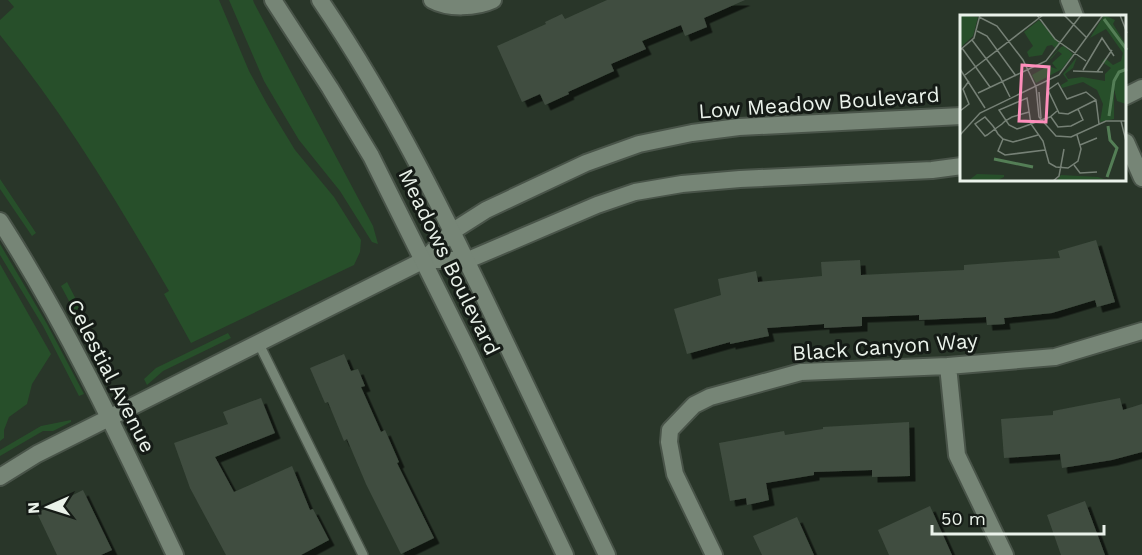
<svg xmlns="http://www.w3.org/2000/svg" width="1142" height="555" font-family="'Work Sans',sans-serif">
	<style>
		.green { fill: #274f2a }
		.building { fill: #404d40; filter: url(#shadow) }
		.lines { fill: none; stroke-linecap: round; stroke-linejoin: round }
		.service-casing { stroke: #495449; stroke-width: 12 }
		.minor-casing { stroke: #495449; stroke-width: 20 }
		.tertiary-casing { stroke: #495449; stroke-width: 20 }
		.secondary-casing { stroke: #495449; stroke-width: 20 }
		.service { stroke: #768576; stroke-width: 9 }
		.minor { stroke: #768576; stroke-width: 16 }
		.tertiary { stroke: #768576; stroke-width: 16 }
		.secondary { stroke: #768576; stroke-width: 16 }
		.labels { text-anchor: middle; stroke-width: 6; stroke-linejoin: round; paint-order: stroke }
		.street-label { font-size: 21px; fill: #eaf2ea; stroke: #151b16 }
		.inset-river { fill: none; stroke: #547e56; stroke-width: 3 }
		.inset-road { fill: none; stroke: #768176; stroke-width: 1.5 }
		.view { fill: #fe8ebb; fill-opacity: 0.15; stroke: #fe8ebb; stroke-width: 3 }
		.inset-edge { fill: none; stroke: #eaf2ea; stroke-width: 3 }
	</style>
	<defs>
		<filter id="shadow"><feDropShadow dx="5.5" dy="5.5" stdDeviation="0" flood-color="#0009"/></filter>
	</defs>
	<rect width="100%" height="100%" fill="#293629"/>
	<path class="green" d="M8,0H219L249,71L267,104L295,150L334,197L361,240L360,252L354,265L191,343L164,294L169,291C118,203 65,115 0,35V20L14,7Z
		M229,0H253L254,3L373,226L378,244L372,242L340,191L299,140L284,115L264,81Z
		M0,179L36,233L32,236L0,189Z
		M0,244L47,324L84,394L79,396L43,326L0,255Z
		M0,264L51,354L32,384L27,404L9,417L4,430V438L0,441Z
		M67,282L112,369L107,372L61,286Z
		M228,333L231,338L163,371L147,385L144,379L156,368Z
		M71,420V422L53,431H43L0,456V450L41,426Z"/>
	<path class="building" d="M607,0H745L704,18L707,27L685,36L681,25L642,41L646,49L611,64L614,71L568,92L569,94L545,105L540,94L522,102L497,46L546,24L545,22L562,14L565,19Z
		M1096,240L1115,302L1097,307L1095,300L1052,313L1004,318L1005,324L987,325L986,317L919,320V315L862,317V326L824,328V324L767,328L769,336L730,344V342L687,354L674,309L721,295L718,279L756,271L758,282L822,276L821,262L860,260L861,275L964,270V265L1060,258L1058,251Z
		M344,354L351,371L358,369L365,386L361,387L381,432L385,430L399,462L397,463L434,538L401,554L366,484L347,439L344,441L328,402L325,403L310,368Z
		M261,398L275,433L215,457L234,492L292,466L310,510L313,509L329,540L301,555H226L190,488L174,443L228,424L223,412Z
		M1120,398L1123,410L1142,404V452L1112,460L1062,468L1060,454L1004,458L1001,419L1053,415V411Z
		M909,422L910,476L872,477V470L814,472V475L766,483L769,500L747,505L746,498L730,501L719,443L784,431L785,435L823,429V427Z
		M83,490L112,550L101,555H57L37,513Z
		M1085,501L1105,555H1061L1047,515Z
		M930,506L952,555H889L878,530Z
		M797,517L814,555H762L753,536Z"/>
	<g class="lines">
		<g class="service-casing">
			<path id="service" d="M258,342L363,555"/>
		</g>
		<g class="minor-casing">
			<path id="minor" d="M432,0C448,9 476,8 493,0
				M1069,0L1075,16
				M1126,142L1142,178
				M0,221C68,327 121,441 175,555
				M948,366L957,455L1005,555
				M0,477L37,454L424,260
				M714,555L675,474L669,442L670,430L694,405L710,397L801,372L948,366L1055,357L1142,331"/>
		</g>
		<g class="tertiary-casing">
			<path id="tertiary" d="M1126,96L1142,88
				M424,260L453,231L486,210L586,163L639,144L692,133L739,127L962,116
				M424,260H468L597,205L635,192L682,184L740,179L932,170L962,166"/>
		</g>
		<g class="secondary-casing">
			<path id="secondary" d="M273,0L330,88L371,156L468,351L565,555
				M320,0C392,106 448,221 503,337C537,409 572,482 607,555"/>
		</g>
		<use href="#service" class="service"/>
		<use href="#minor" class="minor"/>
		<use href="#tertiary" class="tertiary"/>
		<use href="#secondary" class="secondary"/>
	</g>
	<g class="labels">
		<g class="street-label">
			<text transform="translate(819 103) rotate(-4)" y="7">Low Meadow Boulevard</text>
			<text transform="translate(449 262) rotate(64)" y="7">Meadows Boulevard</text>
			<text transform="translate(885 347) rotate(-4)" y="7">Black Canyon Way</text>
			<text transform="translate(111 376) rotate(63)" y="7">Celestial Avenue</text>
		</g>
	</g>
	<g transform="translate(960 15)">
		<rect width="166" height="166" fill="#293629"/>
		<path d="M0,0L18,2L13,21L0,33ZM144,0L155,5L153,9L166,30V89L157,86L154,74V104L140,107L143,89L137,75L123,67L102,73L101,70L108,66L103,59L117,42L113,53L105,59L108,64L122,62L145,66V59L151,53L142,47L145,43L153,50L161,46L163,38L146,14L130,23ZM79,5L100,29L95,37L90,42L97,35L92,30L87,31L82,40L69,42L67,37L73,31L64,17ZM104,31L113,39L102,54L76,68L72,60L88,51L97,54L92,48L102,39L98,36L92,43L88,46L101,32ZM17,159L44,160V162L36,166L9,165ZM101,160L138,162L144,164L96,166Z" fill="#274f2a"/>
		<path class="inset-river" d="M144,4L167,35M149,101L154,66L159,57L167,54M34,144L73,152M147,162L157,133L150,125L148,111"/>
		<path class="inset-road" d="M77,0L95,24L126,46M104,0L126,22M160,0L167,18M19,2L37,11L63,45L76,72M17,16L27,21L56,61M12,25L40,62L50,82M2,33L30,72M0,35L14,23L20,0M0,54L25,93M123,55L142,23L154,41M113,56L143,57M137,57L152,35M5,60L83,0M98,68L107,84L126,77L136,85L108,99L99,98L88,75ZM76,72L79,102L96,121L111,122L146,106H167M79,77L81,103M18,78L86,46L121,0M136,85L139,109M0,96L9,89L3,74L9,66M97,96L90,102L81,105L71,109L60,113L57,114L49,110L39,95L67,83L71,109L83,126L89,148L96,152L108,153L118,146L121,134L117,120M69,97L52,102L45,106L42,109L35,114L27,120L25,121L15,109L25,102L33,111L35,114L38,119L43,124L53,127L78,120M91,102L98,112L111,111L123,105L118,94M161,106L167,130M0,120L20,98L99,60L143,0M43,124L38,136L45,140L85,135M120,130L137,123M114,150L120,158L137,157M93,166L99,161L104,134"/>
		<path class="view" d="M62,50L89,52L86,107L59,106Z"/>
		<rect width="166" height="166" class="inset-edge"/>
	</g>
	<g transform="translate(48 507) rotate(267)" stroke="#151b16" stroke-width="4.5" paint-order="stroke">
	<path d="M0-4.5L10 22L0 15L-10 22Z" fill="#eaf2ea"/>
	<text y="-9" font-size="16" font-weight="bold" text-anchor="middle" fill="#eaf2ea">N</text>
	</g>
	<path d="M932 525v9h172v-9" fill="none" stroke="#eaf2ea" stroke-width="3"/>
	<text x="941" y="525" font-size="18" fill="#eaf2ea" stroke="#151b16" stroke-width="4.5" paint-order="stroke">50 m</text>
</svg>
